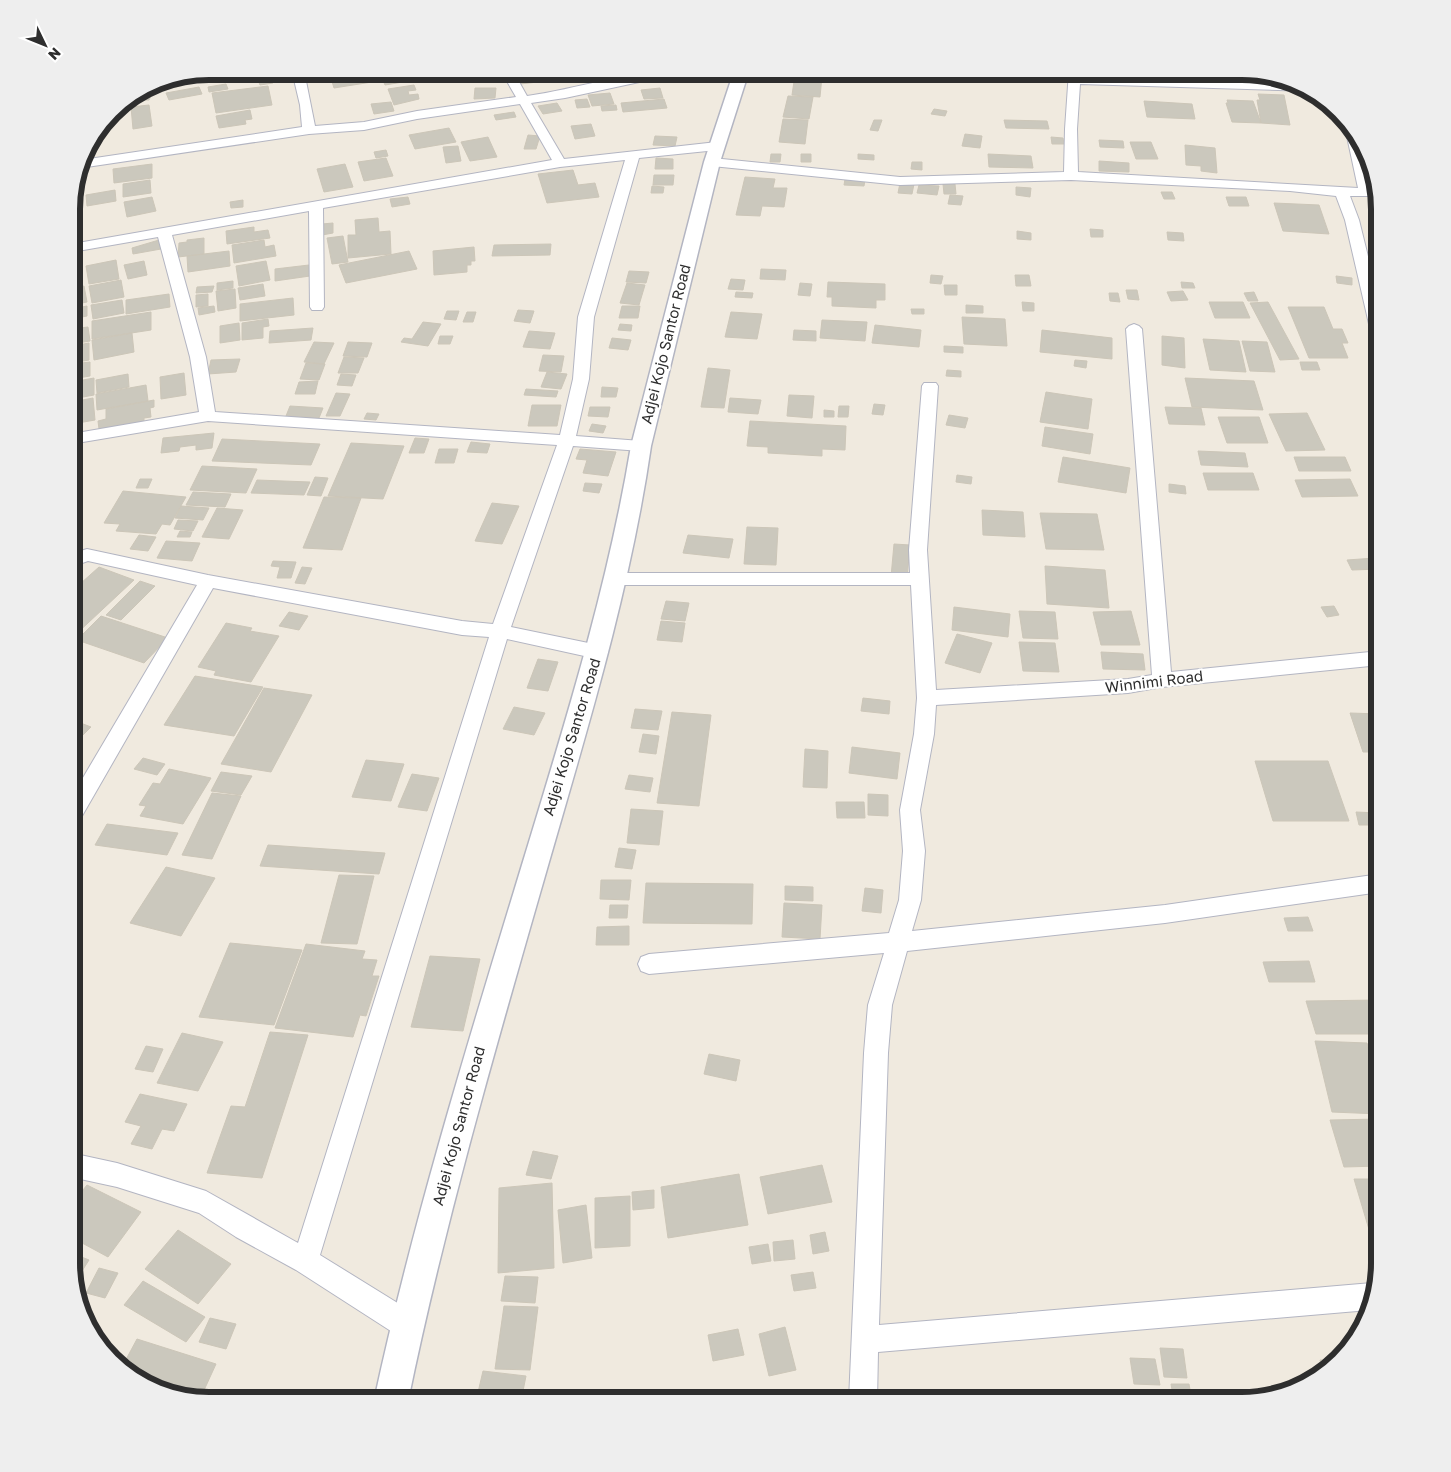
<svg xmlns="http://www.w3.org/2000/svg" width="1451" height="1472" font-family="'Golos Text',sans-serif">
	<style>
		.building { fill: #cbc8bd; stroke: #ccc6b8 }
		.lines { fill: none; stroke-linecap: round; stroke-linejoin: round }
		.minor-casing { stroke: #b3b5c2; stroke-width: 2 }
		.tertiary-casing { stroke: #b3b5c2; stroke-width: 3 }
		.minor { fill: #fff; fill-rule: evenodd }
		.tertiary { fill: #fff; fill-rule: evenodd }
		.labels { text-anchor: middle; stroke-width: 4.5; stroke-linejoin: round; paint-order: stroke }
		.street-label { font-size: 15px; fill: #2e2e2e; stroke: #fff }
		.rim { fill: none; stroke: #2e2e2e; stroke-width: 6 }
	</style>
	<rect width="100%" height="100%" fill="#f0eadf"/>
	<path class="building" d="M355,71H368L372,82L334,88L330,75Z
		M379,71H410L415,80L385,85Z
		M581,71L583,77L520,84L515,72Z
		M842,71H900L899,82L841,79Z
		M795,75L822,76L820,97L792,95Z
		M271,78L273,83L260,85L258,80Z
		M226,84L228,89L209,92L208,87Z
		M414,85L416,90L408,91L409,95L418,94L419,99L394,105L388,89Z
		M268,86L272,105L216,113L212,93Z
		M199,87L202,94L169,100L166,93Z
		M475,88H496L495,98L474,99Z
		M660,88L663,98L644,99L641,90Z
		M142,91H153L149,100H138Z
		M610,93L614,104L592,106L588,95Z
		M1258,94L1284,95L1290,125L1261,123L1257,100H1260Z
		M788,96L813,97L809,119L783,117Z
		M587,99L590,107L577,108L575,100Z
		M664,99L667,108L623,112L621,103Z
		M1227,100L1253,101L1261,123L1232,122L1226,103H1228Z
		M1144,101L1192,104L1195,119L1147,117Z
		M391,102L394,111L374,114L371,104Z
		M557,103L562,111L543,114L538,106Z
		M149,105L152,126L133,129L131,107Z
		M616,105L617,110L602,111L601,106Z
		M934,109L947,111L945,116L931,114Z
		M250,110L252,119L245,120L246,124L219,128L216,116Z
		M514,112L516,117L496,120L494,115Z
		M783,119L808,120L805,144L779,142Z
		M874,120H882L878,131L870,130Z
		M1004,120L1047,121L1049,129L1006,128Z
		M591,124L595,136L575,139L571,126Z
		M449,128L456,142L415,149L409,135Z
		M965,134L982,136L980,148L962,146Z
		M528,135L540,136L536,149H524Z
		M655,136L677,137L675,146L653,145Z
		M488,137L497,157L470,161L461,142Z
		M1051,137L1063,138L1064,144H1052Z
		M1099,140L1123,141L1124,148L1100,147Z
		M1130,142H1151L1158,159H1136Z
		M1185,145L1215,148L1217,173L1201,171V166L1186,165Z
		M458,146L461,161L446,163L443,147Z
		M386,150L388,156L376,158L374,152Z
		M771,154H781L780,162H770Z
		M801,154H811V162H801Z
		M858,154L874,155V160L858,159Z
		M988,154L1031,156L1033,168L989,167Z
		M386,158L393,176L364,181L358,162Z
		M656,158L673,159V169H655Z
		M1099,161L1129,163V172L1099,171Z
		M912,162H922V170L911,169Z
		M152,164V178L114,183L113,169Z
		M345,164L353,187L324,192L317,169Z
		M573,170L578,185L595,183L599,197L547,203L538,174Z
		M654,175H674L673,185H653Z
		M745,177L775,179L773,188H787L784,207L762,206L760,216L736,215Z
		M845,179L865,180L864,186L844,185Z
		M150,180L151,193L123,197V184Z
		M900,183L914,184L912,194L898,193Z
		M943,184H955L956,194H944Z
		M919,185L939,186L937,195L917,193Z
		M652,186L664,187L663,193H651Z
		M1016,187L1031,188L1030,197L1016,195Z
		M115,190L116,201L87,206L86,195Z
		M1161,192H1172L1175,199H1164Z
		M82,193L81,206L72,208L73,194Z
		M950,195L963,196L961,205L948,204Z
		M152,197L156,211L127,217L124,202Z
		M408,197L410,204L392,207L390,199Z
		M1226,197H1246L1249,206H1229Z
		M243,200V207L231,208L230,202Z
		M1274,203L1319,205L1329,234L1283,231Z
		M378,218L379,232L390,231L391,254L348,258V235H356L355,220Z
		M333,223V233L322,235V224Z
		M254,227V232L268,230L270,238L227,244L226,231Z
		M1090,229L1103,230V237H1091Z
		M1017,231L1031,233V240L1017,239Z
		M1167,232L1183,233L1184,241L1168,240Z
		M343,236L348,262L332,264L327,238Z
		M204,238V254L178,257L179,243L187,242V240Z
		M159,240L161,249L133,254L132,248Z
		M264,240L265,247L274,245L276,256L234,263L232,245Z
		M551,244L550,255L492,256L494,245Z
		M474,247L475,261H471V265H467V272L434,275L433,251Z
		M229,251L230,266L188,272L187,256Z
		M409,251L417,269L346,283L339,265Z
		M116,260L119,279L89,284L86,266Z
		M144,261L147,275L128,279L124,265Z
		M266,261L270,280L239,286L236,266Z
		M309,265L310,276L275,281V269Z
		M761,269L786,270L785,280L760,279Z
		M629,271L649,272L646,283L626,282Z
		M931,275L943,276L941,284L930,283Z
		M1015,275H1029L1031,286H1016Z
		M1336,276L1352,278V285L1337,283Z
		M731,279L745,280L743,290L728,289Z
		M121,280L124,297L92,303L89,286Z
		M233,281V288L217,290V283Z
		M828,282L885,284V300H876V308L832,306V297H827Z
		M1181,282L1193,283L1195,288H1182Z
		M627,283L645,285L639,305L620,303Z
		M800,283L812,284L810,296L798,295Z
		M263,284L265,296L240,300L238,288Z
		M944,285H957V295H945Z
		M84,286L87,302L72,305V289Z
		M214,286L212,292L196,293L197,287Z
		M235,289L236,308L218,311L216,291Z
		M1126,290H1137L1139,300L1128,299Z
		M1183,291L1188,300L1171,301L1167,292Z
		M736,292L753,293L752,298L735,297Z
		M1254,292L1258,301H1248L1244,293Z
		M1109,293H1118L1120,302L1110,301Z
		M169,294L170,307L126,314V300Z
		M208,294V306L196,307V295Z
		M293,298L294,315L240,321V304Z
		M122,300L124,313L93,319L91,305Z
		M1022,302L1034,303V311H1023Z
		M1209,302H1243L1250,318H1215Z
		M1268,302L1299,359L1280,360L1250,303Z
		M966,305L983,306V313H966Z
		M87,306V316L72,319V309Z
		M214,306L215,312L199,315L198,308Z
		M622,306H640L638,318H619Z
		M1288,307H1324L1333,329H1342L1348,343H1342L1348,358H1309Z
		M911,309H924V314H912Z
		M518,310L534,311L530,323L514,321Z
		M447,311H459L456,320L444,319Z
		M151,312V330L92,339V321Z
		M467,312H476L473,322H463Z
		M731,312L762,314L757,339L725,337Z
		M962,317L1005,319L1007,346L964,344Z
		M268,319L269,326L263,327V338L242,340V323Z
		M822,320L867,322L865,341L820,338Z
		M423,322L441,324L428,346L401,342L404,338L412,339Z
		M239,323L240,340L220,343V326Z
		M620,324L632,325L631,331L618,330Z
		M875,325L921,330L919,347L872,343Z
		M88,327L90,341L72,344V329Z
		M313,328L311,340L269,343L270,331Z
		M794,330L816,331V341L793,340Z
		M1042,330L1112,338V359L1040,352Z
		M529,331L555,333L550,349L523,347Z
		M132,333L134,352L94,360L92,340Z
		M440,336H453L450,344H438Z
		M1162,336L1184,338L1185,368L1162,365Z
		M612,338L631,340L628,350L609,348Z
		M1203,339L1239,341L1246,372L1210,370Z
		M1242,341L1267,342L1275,372L1250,371Z
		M314,342L334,343L324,364L304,362Z
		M348,342L372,343L367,357L343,356Z
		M89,343V360L72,363V346Z
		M944,346L963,347V353L944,352Z
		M543,355L564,356L561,372L539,371Z
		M344,357L364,358L358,373H338Z
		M240,359L236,372L208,374L211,360Z
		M1075,360L1087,361L1086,368L1074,366Z
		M90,362V376L72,379V364Z
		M1300,362H1317L1320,370H1302Z
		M306,363L325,364L319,380L300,379Z
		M708,368L730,370L724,408L701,407Z
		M947,370L961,371V377L946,376Z
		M547,372L567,374L561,389L541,387Z
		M184,373L186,395L161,399L160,377Z
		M128,374L129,387L97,393L96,380Z
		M341,374L356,375L352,386L337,385Z
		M94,378V395L72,399V382Z
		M1185,378L1254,381L1263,410L1192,407Z
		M318,381L315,394H295L299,382Z
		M146,385L148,401L97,410L96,394Z
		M602,387L618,388L616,397H601Z
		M526,389L558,391L556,397L524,395Z
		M1046,392L1092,399L1088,429L1040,422Z
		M336,393L350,394L340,416H326Z
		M789,395L814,396L812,418L787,416Z
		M93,398L95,420L78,423V426L72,428V402Z
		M730,398L761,400L758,414L728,412Z
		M154,400V407L150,408L151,417L144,418V421L99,429L98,421L106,419V409Z
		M874,404L885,405L883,415L872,414Z
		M532,405H561L557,426H528Z
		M290,406L323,408L319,418L286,416Z
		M839,406H849L848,417H838Z
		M590,407H610L608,417L588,416Z
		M1165,407L1201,408L1205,425L1169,424Z
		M824,410L834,411V417H824Z
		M367,413L379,414L376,420L364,419Z
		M1307,413L1325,450L1286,451L1269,414Z
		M949,415L968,418L965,428L946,425Z
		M1218,417H1259L1268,443H1227Z
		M750,421L846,426L845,450L822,449V456L768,453V447L747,446Z
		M592,424L606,426L603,433L589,431Z
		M1045,427L1093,434L1090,454L1042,446Z
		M214,433L212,448L196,450V445L180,447L179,451L161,453L163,438Z
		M415,438L429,439L424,453H409Z
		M222,439L320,444L311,465L212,461Z
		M471,442L490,444L487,453L467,452Z
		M351,443L404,446L383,499L328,496Z
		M439,449H458L454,463H435Z
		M580,449L616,452L608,476L583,473L587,460L576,459Z
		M1198,451L1245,453L1248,467L1201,465Z
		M1063,457L1130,468L1126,493L1058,482Z
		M1294,457H1345L1351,471H1299Z
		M202,466L257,469L246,493L190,490Z
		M1203,473H1253L1259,490H1208Z
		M957,475L972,477L971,484L956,482Z
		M315,477L328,478L321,496L307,495Z
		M140,479H152L148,488H136Z
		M1350,479L1358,496L1302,497L1295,480Z
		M257,480L310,482L304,495L251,493Z
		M585,483L602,484L599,493L583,491Z
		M1169,484L1185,486L1186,494L1169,492Z
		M123,491L186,497L170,525L162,524L156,534L116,531L120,524L104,523Z
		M193,492L231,494L225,507L186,505Z
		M324,497L361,498L342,550L303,548Z
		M492,503L519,506L502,544L475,541Z
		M181,506L209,508L203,520L175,518Z
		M217,508L243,510L229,539L202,537Z
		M982,510L1023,512L1025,537L983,535Z
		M1040,513L1097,514L1104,550L1046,549Z
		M178,520L198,521L193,531L174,529Z
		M747,527L778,528L776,565L744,564Z
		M180,531L192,532L190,537H177Z
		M139,535L156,537L148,551L130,549Z
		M688,535L733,539L729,558L683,553Z
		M166,541L200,543L192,561L157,558Z
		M894,544L910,545L907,578L891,577Z
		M1375,558L1380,569L1352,570L1347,560Z
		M273,561L296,562L291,578H277L280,567L271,566Z
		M1045,566L1105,570L1109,608L1047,604Z
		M99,567L134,580L73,637L71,636V592Z
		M302,567L312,568L305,584L295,583Z
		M140,581L155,586L121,620L106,615Z
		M666,601L689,603L685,621L661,619Z
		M1334,606L1339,615L1327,617L1321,607Z
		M954,607L1010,614L1008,637L952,630Z
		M1019,611L1055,612L1058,639L1023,638Z
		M1131,611L1140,645H1101L1093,612Z
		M289,612L308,616L299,630L279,626Z
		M101,616L168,638L144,663L77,640Z
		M661,621L685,623L682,642L657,640Z
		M226,623L252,628L250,631L279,636L251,682L214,675L216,671L198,667Z
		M957,634L992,643L980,673L945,663Z
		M1019,642L1055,643L1059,672L1023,671Z
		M1101,652L1143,654L1145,670L1103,669Z
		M538,659L558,662L548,691L527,688Z
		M195,676L263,687L234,736L164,725Z
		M264,688L312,695L271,772L221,764Z
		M863,698L890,701L889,714L861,711Z
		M514,707L545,713L534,735L503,729Z
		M635,709L662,711L658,730L631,728Z
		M672,712L711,715L699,806L657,803Z
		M1350,713L1380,714V752H1363Z
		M78,722L91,727L77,741L71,739V730Z
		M643,734L659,736L656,754L639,752Z
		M852,747L900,753L897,779L849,773Z
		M805,749L828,751L827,788L803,787Z
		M143,758L165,764L157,775L134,769Z
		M366,760L404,764L391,801L352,797Z
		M1255,761H1328L1349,821H1273Z
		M169,769L211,778L183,824L140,816L146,806L139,805L153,783L160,784Z
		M221,772L252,776L241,795L211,791Z
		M412,774L439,778L427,811L398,807Z
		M629,775L653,778L650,792L625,789Z
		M212,793L241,796L212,859L182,855Z
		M868,794L888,795V816L868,815Z
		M836,802H864L865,818H837Z
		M631,809L663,811L659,845L627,843Z
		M1356,812L1378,813L1380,825H1359Z
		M107,824L178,833L167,855L95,845Z
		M268,845L385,853L379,874L260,866Z
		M619,848L636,850L632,869L615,867Z
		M166,867L215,878L181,936L130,923Z
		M339,875L374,876L357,944L321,943Z
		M601,880H631L629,900L600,899Z
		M646,883L753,884L752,924L643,923Z
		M785,886L813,887V901L785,900Z
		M865,888L883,890L881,913L862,911Z
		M784,903L822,905L820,939L782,937Z
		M610,905H628L627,918H609Z
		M1308,917L1313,931H1288L1284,918Z
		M629,926V945H596L597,927Z
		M230,943L302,950L274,1025L199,1017Z
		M306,944L365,951L362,959L377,960L372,976H379L366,1016L360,1015L353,1037L275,1028Z
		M430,956L480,959L463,1031L411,1027Z
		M1309,961L1315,982H1269L1263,962Z
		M1380,1000V1034H1316L1306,1001Z
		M270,1032L308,1035L262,1178L207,1173L231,1106L245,1107Z
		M182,1033L223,1042L198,1091L157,1083Z
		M1315,1041L1367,1043L1370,1055H1380V1114L1332,1112Z
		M146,1046L163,1049L153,1072L135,1069Z
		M709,1054L740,1060L736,1081L704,1074Z
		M140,1094L187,1104L174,1131L162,1129L152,1149L131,1144L141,1126L125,1122Z
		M1380,1119V1166L1344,1167L1330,1120Z
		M533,1151L558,1156L551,1179L526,1175Z
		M822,1165L832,1202L768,1214L760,1177Z
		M739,1174L748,1225L668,1238L661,1187Z
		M1354,1179H1380V1243H1373Z
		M552,1183L554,1268L498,1273L499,1188Z
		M87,1185L141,1212L108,1257L71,1237V1205Z
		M654,1190V1208L633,1210L632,1192Z
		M630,1196V1246L595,1248V1198Z
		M586,1205L592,1258L563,1263L558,1210Z
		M178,1230L231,1264L198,1304L145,1269Z
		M825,1232L829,1251L813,1254L810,1235Z
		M793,1240L795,1259L774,1261L773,1242Z
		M768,1244L771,1261L752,1264L749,1247Z
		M74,1254L89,1260L75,1282L71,1263Z
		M99,1268L118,1273L105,1298L86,1293Z
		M813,1272L816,1288L794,1291L791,1275Z
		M505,1276L538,1277L535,1303L501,1301Z
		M143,1281L205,1317L186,1342L124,1305Z
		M504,1306L538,1307L530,1370L495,1369Z
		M210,1318L236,1324L226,1349L199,1342Z
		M785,1327L796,1370L769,1376L759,1334Z
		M738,1329L744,1355L713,1361L708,1335Z
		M137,1339L216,1364L200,1399L148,1387L122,1367Z
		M1160,1348L1183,1349L1187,1378L1164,1377Z
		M1130,1358L1155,1359L1160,1385L1134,1384Z
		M1320,1360H1335V1363L1323,1373Z
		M483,1371L526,1376L521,1401H476Z
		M1171,1384H1189L1192,1401H1174Z"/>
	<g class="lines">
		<g class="minor-casing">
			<path id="minor" d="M292,71H304L315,126L364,122L417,111L516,97L501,71H513L527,96C577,89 627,71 678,71L672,75L565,98L531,103L564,159L717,142L724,146L717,150L639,158L594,317L589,379L576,436L641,441L647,442L649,446L647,450L641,451L573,446L511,627L598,645L605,647L608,652L605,657L598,659L507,639L320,1255L417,1315L420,1325L417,1335L407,1338L397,1335L296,1270L236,1237L199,1213L117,1187L71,1177V1153L117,1163L206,1191L298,1243L489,637L462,635L213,588L78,823L71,825V798L197,585L88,561L71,567V554L87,549L208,575L462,621L493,624L557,445L208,421L71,444V434L199,412L190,357L158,237L72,252V244L552,160L520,104L417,119L364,130L309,134L80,168L82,160L302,127L300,105ZM625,160L578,317L573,379L560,435L215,412L206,357L172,235L309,211L310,307L312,310H322L324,307L323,208L560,167Z
				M1069,71H1081V76L1297,84L1310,91L1080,84L1077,129L1078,172L1358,188L1345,127L1349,124L1361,144L1372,188H1376L1377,196H1350L1359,220L1380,305V342L1375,340L1372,337L1345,220L1336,196L1290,191L1071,180L900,185L712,166L705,162L712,158L900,177L1064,172L1065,129Z
				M1134,324L1139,326L1142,329L1171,672L1380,651V665L1162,687L1128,693L936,705L934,734L920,810L925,851L921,900L912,931L1165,905L1380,874V892L1165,923L907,951L892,1005L888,1053L879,1325L1372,1283L1375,1284L1369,1310L878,1352L877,1401H849L864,1053L868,1005L884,953L649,974L641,971L638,964L641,957L649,954L889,933L899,900L903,851L900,810L914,734L917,698L911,585H614L608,583L605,579L608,575L614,573H910L909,550L922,386L924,383H936L938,386L927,550L936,690L1128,679L1152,675L1126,329L1129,326Z"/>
		</g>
		<g class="tertiary-casing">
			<path id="tertiary" d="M734,71H749L720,162L651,446C631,585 590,720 551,855C499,1036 446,1216 408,1401H374C414,1216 470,1036 525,855C566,720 608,585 631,446L704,162Z"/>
		</g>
		<use href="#minor" class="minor"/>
		<use href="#tertiary" class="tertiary"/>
	</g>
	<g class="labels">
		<g class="street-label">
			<text transform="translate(666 344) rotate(-76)" y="5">Adjei Kojo Santor Road</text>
			<text transform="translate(1154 682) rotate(-7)" y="5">Winnimi Road</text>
			<text transform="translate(572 737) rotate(-73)" y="5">Adjei Kojo Santor Road</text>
			<text transform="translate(459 1126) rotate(-75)" y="5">Adjei Kojo Santor Road</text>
		</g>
	</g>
	<path d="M0 0H1451V1472H0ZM209 80H1242A129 129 0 0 1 1371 209V1263A129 129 0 0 1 1242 1392H209A129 129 0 0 1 80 1263V209A129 129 0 0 1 209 80Z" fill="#eee" fill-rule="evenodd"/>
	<path class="rim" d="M209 80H1242A129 129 0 0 1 1371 209V1263A129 129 0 0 1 1242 1392H209A129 129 0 0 1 80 1263V209A129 129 0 0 1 209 80Z"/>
	<g transform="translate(45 45) rotate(133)" stroke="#ffffff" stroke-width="4" paint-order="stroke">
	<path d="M0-4L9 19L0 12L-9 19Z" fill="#2e2e2e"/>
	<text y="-8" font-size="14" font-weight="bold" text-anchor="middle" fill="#2e2e2e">N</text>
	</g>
</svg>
